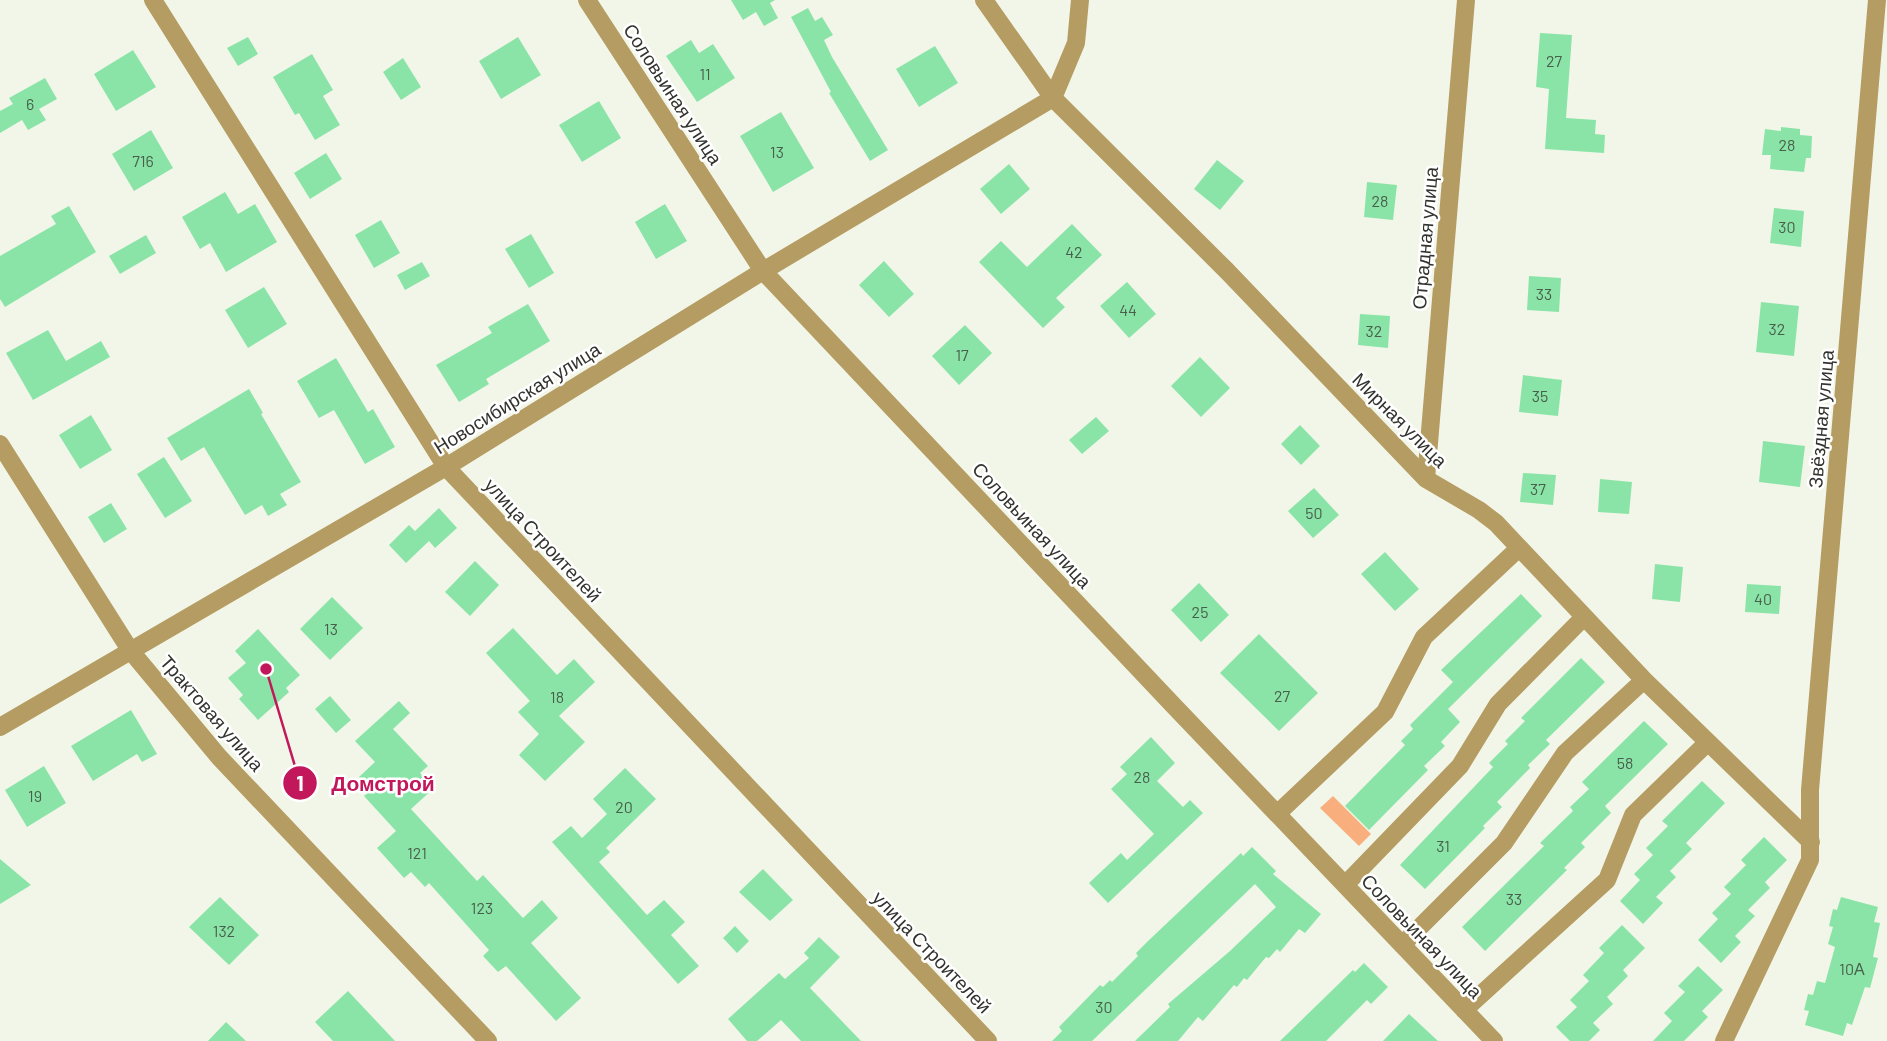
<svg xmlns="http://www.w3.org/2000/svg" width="1887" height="1041" font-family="Barlow,sans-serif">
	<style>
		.green { fill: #f9af7d }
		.building { fill: #8be4a7 }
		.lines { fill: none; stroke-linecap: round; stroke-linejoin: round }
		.street { stroke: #b59c62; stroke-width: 18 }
		.labels { text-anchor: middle; stroke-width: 5; stroke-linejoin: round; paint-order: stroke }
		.number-label { font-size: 16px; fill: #485f4c }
		.street-label { font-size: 19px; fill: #32332e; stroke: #fff }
		.leader { fill: none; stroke: #c2185b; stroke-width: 2.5 }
		.callout-dot { fill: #c2185b; stroke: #fff; stroke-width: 2.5 }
		.mark-label { font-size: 21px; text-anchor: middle; font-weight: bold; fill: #fff }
		.callout-label { font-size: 21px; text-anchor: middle; font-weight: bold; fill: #c2185b; stroke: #fff; stroke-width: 5; stroke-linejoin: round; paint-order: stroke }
	</style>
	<rect width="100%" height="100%" fill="#f2f6e8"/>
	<path class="green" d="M1333,796L1371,834L1359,846L1320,808Z"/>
	<path class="building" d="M731,0H775L770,3L778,18L764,26L756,12L743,20Z
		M808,8L815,21L822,17L833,35L824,40L832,57L888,150L870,161L829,93L831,92L791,17Z
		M1540,33L1572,35L1566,118L1596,120L1595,134L1605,135L1604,153L1545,149L1549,89L1536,87Z
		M248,37L258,54L238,66L227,48Z
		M518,37L541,75L501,99L479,61Z
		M691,40L699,53L713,44L735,78L697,102L666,56Z
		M935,46L958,83L919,107L896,69Z
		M133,50L156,87L116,111L94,74Z
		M312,54L333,90L323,96L340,125L315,140L299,113L295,115L273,77Z
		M403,58L421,87L401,100L383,72Z
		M45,78L57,99L39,109L46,120L28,130L22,120L0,133V111L13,104L9,98Z
		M599,101L621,138L582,162L559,125Z
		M781,112L814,168L773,192L740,136Z
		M1781,127L1800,129V135L1812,136L1811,158H1806L1804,172L1770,169L1771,155H1762L1765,129L1781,131Z
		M151,130L173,168L134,191L112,154Z
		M326,153L342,179L310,199L294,173Z
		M1217,160L1244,181L1220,210L1194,189Z
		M1009,164L1030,189L1001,214L980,189Z
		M1367,182L1397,185L1393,220L1364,217Z
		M225,192L238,214L255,204L277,242L226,272L210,243L200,249L182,217Z
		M665,204L687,241L656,259L635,222Z
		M69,206L96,252L5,307L0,299V256L56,224L51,216Z
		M1774,208L1804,211L1801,247L1770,243Z
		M381,220L400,253L374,268L355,235Z
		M1072,224L1102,255L1056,298L1065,307L1043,328L979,262L1001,241L1027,267Z
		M531,234L554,273L529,288L505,249Z
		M146,235L156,253L120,274L109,256Z
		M884,261L914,294L889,317L859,285Z
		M422,262L430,276L405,290L397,275Z
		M1529,276L1561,278L1559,312L1527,310Z
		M1127,282L1156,314L1129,338L1100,306Z
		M264,287L287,324L248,348L225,310Z
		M1761,302L1799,306L1794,356L1756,352Z
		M528,304L550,341L486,379L489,384L459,402L436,365L492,333L488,327Z
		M1360,314L1390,316L1388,348L1358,345Z
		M965,325L992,353L959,385L932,356Z
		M48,330L66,361L101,341L110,357L33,400L6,353Z
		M1200,357L1230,388L1201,417L1171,386Z
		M336,358L368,412L373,409L395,447L365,464L334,410L319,418L297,381Z
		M1523,375L1562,380L1558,416L1519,412Z
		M249,389L263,413L261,414L301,482L280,494L287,505L268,516L262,505L245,515L204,447L181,461L167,438Z
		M91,415L112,450L80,469L59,435Z
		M1096,417L1109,431L1082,454L1069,440Z
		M1300,425L1320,446L1301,465L1281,444Z
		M1763,441L1805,446L1800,487L1759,482Z
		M164,457L192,501L165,518L137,474Z
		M1523,473L1556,475L1553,505L1520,502Z
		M1600,479L1632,482L1629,514L1598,512Z
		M1314,488L1339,515L1313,538L1288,511Z
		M111,503L127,529L104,543L88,517Z
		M439,508L457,528L435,548L429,541L406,563L389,545L409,525L415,531Z
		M1385,552L1419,589L1395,611L1361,574Z
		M475,561L499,585L470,616L445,592Z
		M1655,564L1683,567L1680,602L1652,599Z
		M1199,583L1229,615L1201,642L1171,610Z
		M1747,584L1781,586L1779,614L1745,612Z
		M1521,594L1542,616L1448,709L1460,722L1441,742L1445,746L1424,766L1428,770L1369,830L1345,806L1405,745L1401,741L1413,729L1410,725L1453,682L1441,670Z
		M332,597L363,628L330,660L300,629Z
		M513,628L557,675L574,659L595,682L559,716L585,742L545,781L519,755L539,734L518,712L530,701L486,653Z
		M258,629L300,675L286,688L289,692L258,720L239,699L243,695L228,678L246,663L235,651Z
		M1259,634L1318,693L1279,731L1220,673Z
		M1581,658L1605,682L1546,740L1550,744L1528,765L1530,768L1497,802L1502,807L1483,826L1485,828L1425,889L1400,865L1493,767L1489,763L1508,744L1505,741L1525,721L1521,718Z
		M330,696L351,720L336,733L315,709Z
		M399,701L410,713L393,729L428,766L420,773L434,788L411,809L477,881L483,875L523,918L542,900L558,918L531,943L581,998L556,1021L506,966L498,972L483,956L489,950L429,883L425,887L411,872L404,878L377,848L396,831L364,796L371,790L359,777L375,762L355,741Z
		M131,710L157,754L142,762L137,754L93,781L71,746Z
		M1644,721L1668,744L1605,806L1611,813L1581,843L1585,847L1564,868L1567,870L1485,951L1462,927L1544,846L1540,843L1573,811L1570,807L1589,789L1582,782Z
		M1151,737L1175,763L1157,781L1183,807L1190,800L1203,813L1108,903L1089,883L1121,853L1127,860L1154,834L1111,789L1127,774L1120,767Z
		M44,766L66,803L27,827L5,790Z
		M625,768L656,799L606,848L610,852L599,862L647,915L664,900L685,922L671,935L699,966L678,984L552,842L571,826L582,838L607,814L593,799Z
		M1702,781L1725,803L1686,843L1692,849L1670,871L1676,877L1656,897L1663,903L1643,924L1620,901L1640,880L1634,874L1653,855L1646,848L1668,826L1662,821Z
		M1764,837L1787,860L1765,882L1770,888L1748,910L1755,916L1735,936L1741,942L1721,963L1698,940L1718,919L1712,913L1731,894L1724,887L1746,865L1741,860Z
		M1252,847L1276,871L1273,874L1321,914L1305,933L1299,929L1280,952L1277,949L1269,958L1266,957L1247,980L1244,978L1237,987L1234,985L1203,1021L1198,1017L1178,1041H1135L1170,1007L1168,1004L1230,951L1276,907L1255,884L1092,1041H1052L1062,1031L1059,1027L1100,985L1103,987L1110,980L1112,982L1138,956L1136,953L1147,942L1241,853L1243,856Z
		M0,859L31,885L0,904Z
		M763,869L793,900L770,921L739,892Z
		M220,897L259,935L229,965L189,927Z
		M1841,897L1878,907L1874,922L1880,923L1873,957L1878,958L1870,988L1865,987L1852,1025L1847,1023L1843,1036L1805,1025L1809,1011L1804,1010L1808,994L1813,995L1817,981L1825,983L1835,947L1828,944L1833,927L1829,926L1833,909L1837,910Z
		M1622,925L1645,948L1623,970L1628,976L1607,997L1613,1004L1593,1023L1600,1030L1589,1041H1570L1556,1027L1577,1007L1570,1000L1589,981L1583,975L1604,953L1599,948Z
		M735,926L749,941L737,953L723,938Z
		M819,937L840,957L810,988L861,1041H801L781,1020L757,1041H747L728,1019L779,973L785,979L809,958L804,953Z
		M1364,963L1388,987L1371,1004L1367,1000L1326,1041H1280L1353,970L1355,972Z
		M1698,966L1723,990L1702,1011L1708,1017L1684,1041H1653L1672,1021L1664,1013L1685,992L1678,986Z
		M348,991L395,1041H333L315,1022Z
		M1409,1014L1438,1041H1383Z
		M226,1022L246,1041H208Z"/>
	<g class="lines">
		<path class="street" d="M153,0L446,467L988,1041
			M587,0L763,271L1173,705L1494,1041
			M984,0L1053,98L1227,271L1426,479L1479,510L1496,523L1644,680L1811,842
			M0,444L130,650L219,757L488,1041
			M1426,479L1466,0
			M0,727L446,467L763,271L1053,98L1076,43L1080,0
			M1277,814L1385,712L1424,637L1519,548
			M1345,885L1460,766L1498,704L1584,617
			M1402,945L1504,843L1565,753L1644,680
			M1464,1010L1607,880L1633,815L1708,742
			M1724,1041L1810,860V790L1877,0"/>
	</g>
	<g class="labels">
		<g class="number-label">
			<text x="1554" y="67">27</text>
			<text x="705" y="80">11</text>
			<text x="30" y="110">6</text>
			<text x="1787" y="151">28</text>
			<text x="777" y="158">13</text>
			<text x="143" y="167">716</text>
			<text x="1380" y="207">28</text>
			<text x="1787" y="233">30</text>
			<text x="1074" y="258">42</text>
			<text x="1544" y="300">33</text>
			<text x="1128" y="316">44</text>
			<text x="1777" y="335">32</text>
			<text x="1374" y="337">32</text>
			<text x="962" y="361">17</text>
			<text x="1540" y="402">35</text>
			<text x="1538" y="495">37</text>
			<text x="1314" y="519">50</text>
			<text x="1763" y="605">40</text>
			<text x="1200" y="618">25</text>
			<text x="331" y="635">13</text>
			<text x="1282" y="702">27</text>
			<text x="557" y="703">18</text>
			<text x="1625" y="769">58</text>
			<text x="1142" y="783">28</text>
			<text x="35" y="802">19</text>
			<text x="624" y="813">20</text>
			<text x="1443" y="852">31</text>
			<text x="417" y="859">121</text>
			<text x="1514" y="905">33</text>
			<text x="482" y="914">123</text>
			<text x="224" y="937">132</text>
			<text x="1852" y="975">10А</text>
			<text x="1104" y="1013">30</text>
		</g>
		<g class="street-label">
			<text transform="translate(673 94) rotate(57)" y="7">Соловьиная улица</text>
			<text transform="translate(1425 238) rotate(-85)" y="7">Отрадная улица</text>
			<text transform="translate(517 398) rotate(-32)" y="7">Новосибирская улица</text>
			<text transform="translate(1821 419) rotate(-85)" y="7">Звёздная улица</text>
			<text transform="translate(1400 420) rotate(45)" y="7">Мирная улица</text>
			<text transform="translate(1032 525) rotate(47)" y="7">Соловьиная улица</text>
			<text transform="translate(543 540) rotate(47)" y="7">улица Строителей</text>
			<text transform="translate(212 713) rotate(49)" y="7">Трактовая улица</text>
			<text transform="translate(1422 936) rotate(46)" y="7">Соловьиная улица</text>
			<text transform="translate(932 952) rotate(46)" y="7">улица Строителей</text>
		</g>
	</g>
	<path class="leader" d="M266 669L300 783"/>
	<g class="callout-dot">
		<circle cx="266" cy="669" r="7"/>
		<circle cx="300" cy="783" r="18"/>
	</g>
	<g class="mark-label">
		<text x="300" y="791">1</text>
	</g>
	<g class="callout-label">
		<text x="383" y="791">Домстрой</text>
	</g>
</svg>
